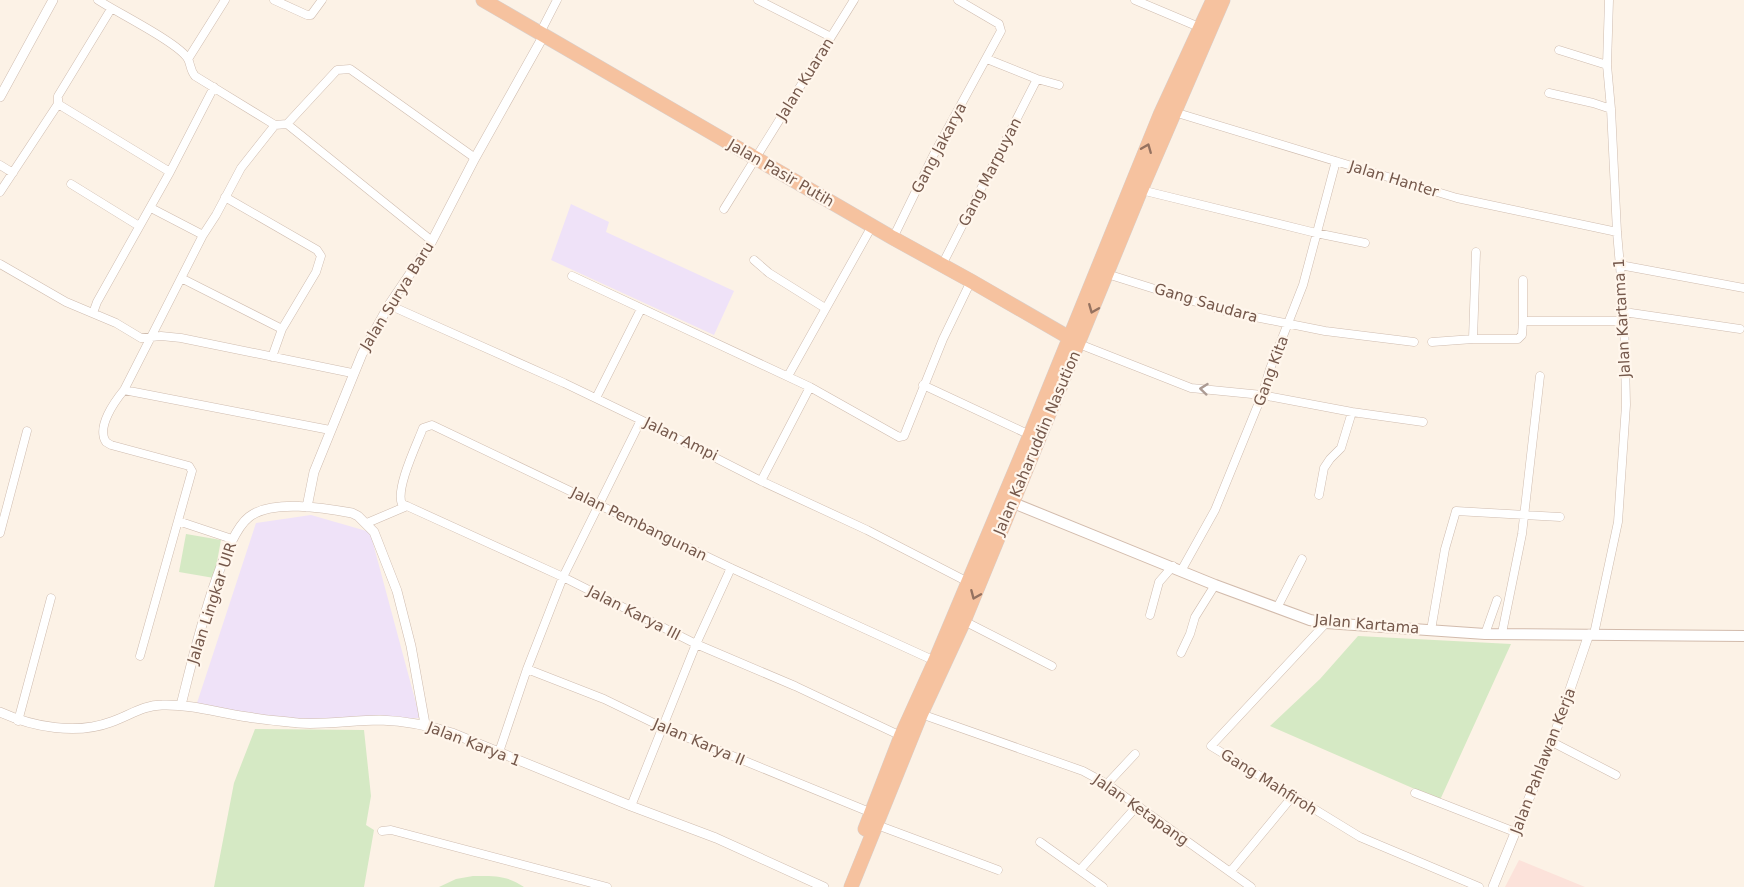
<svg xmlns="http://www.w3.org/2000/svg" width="1744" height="887" font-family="'DejaVu Sans',sans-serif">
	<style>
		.commercial { fill: #fce2da }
		.education { fill: #efe2f8 }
		.green { fill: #d5e9c4 }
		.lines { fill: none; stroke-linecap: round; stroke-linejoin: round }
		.minor-casing { stroke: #cfbcaf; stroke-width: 9 }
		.tertiary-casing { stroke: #cfbcaf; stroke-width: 10 }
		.secondary-casing { stroke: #d2bbac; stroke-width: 12 }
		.trunk-casing { stroke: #d8d0cd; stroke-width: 15 }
		.minor { stroke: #fff; stroke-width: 8 }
		.tertiary { stroke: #fff; stroke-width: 9 }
		.secondary { stroke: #fff; stroke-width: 10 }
		.trunk { stroke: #f6c29f; stroke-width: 14 }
		.oneway { stroke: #957260 }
		.oneway2 { stroke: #ac9b93 }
		.labels { text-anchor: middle; stroke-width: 4.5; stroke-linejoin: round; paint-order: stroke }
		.street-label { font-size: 15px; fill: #75584b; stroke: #fff6ec }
	</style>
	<rect width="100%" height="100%" fill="#fcf2e6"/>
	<path class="commercial" d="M1519,860L1585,887H1505Z"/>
	<path class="education" d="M571,204L609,222L606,232L734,291L714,335L551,260Z
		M311,515L370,532L420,718L299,723L196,706L256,523Z"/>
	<path class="green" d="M186,534L221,540L214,578L179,572Z
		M1358,636L1511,644L1440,800L1270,726L1320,679Z
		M255,729L364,730L371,796L366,825L374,830L364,887H214L234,783Z
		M473,876C493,876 507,875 524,887H439L456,879Z"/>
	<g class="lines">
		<g class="minor-casing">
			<path id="minor" d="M98,0C116,12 179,43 188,59C191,65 190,70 195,76L275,125
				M274,0L307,15H311L322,0
				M758,0L831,37
				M1135,0L1199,27
				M540,33L557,0
				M1559,50L1607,65
				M188,59L225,0
				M987,59L1037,79L1059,85
				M1549,93L1593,103L1611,109
				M58,104V96L111,9
				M1174,112L1457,198L1617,232
				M287,124L432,241
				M0,165L13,173
				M71,184L139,226
				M1141,190L1316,233L1365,243
				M0,192L58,104L170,172
				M225,197L317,250L321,256L316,272L282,329L272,357
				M151,208L203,235
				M724,209L854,0
				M893,238L934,154L1001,31L999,24L958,0
				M754,260L769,273L825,308
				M0,264L66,302L116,323L141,338L161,336L181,338L352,373
				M942,265L1037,79
				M1620,265L1744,288
				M1107,274L1225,311L1325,331L1414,342
				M572,276L810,387L899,437L904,436L943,339L971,281
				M181,278L282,329
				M389,305L564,383L641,420L761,481L867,530L968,582
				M1624,312L1740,329
				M93,313L97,302L170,172L214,87
				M1523,321V280
				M1473,339L1476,252
				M1432,342L1473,339H1518L1522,335L1523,321H1624
				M1079,344L1191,388L1262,395L1352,412L1423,422
				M788,376L872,226
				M923,385L1030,435
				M124,390L330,430
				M596,398L641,309
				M761,481L810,387
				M1319,495L1324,468L1330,459L1341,448L1352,412
				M407,506L402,504C395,489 417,444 423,428L432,425L731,568L935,661
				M178,521L232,539
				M367,523L407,506L563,577L696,644L795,686L901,736
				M0,533L27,431
				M1181,571L1215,510L1262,395L1270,369L1303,285L1336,161
				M1277,608L1302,559
				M1150,615L1159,582L1173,566
				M964,621L1052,666
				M1326,623L1211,746L1360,837L1479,887
				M1431,630L1445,549L1456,511L1560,517
				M1502,633L1522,534L1540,376
				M1485,634L1497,600
				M1594,634L1618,522L1626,405L1624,312L1617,232L1611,109L1607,65L1609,0
				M1181,653L1190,634L1195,617L1215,585
				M140,656L192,471L189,466L111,445L106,442C96,427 115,401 124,390L203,235L216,215L241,168L275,125L287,124L337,70L350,69L475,158
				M527,669L604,699L664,728L872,813
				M921,714L1083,771L1107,784L1251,887
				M18,721L51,598
				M1552,742L1616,775
				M499,752L527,669L563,577L641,420
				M1107,784L1135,754
				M1415,793L1515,832
				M631,806L696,644L731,568
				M877,825L998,870
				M382,831L391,830L607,887
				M1040,842L1103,887
				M1080,870L1137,806
				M1230,872L1292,797"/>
		</g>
		<g class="tertiary-casing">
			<path id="tertiary" d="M0,97L53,0
				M307,507L314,472L362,354L389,305L432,241L475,158L544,35
				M181,705C191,666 220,539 249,517C272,499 325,508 352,513L358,516L374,532L397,591L411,646L425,724
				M0,712C33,727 76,735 111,722C129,716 143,705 162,705C192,704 219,713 248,717C264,720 281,721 298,723C325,725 353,720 380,720C406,721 428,725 452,733L631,806L716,838L824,887
				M1493,887L1552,742L1589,634"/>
		</g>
		<g class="secondary-casing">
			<path id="secondary" d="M1011,502L1215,585L1310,620L1326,623L1485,634L1744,636"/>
		</g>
		<g class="trunk-casing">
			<path id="trunk" d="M483,0L893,238L971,281L1075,341
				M865,829L901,736L935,661L1030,435L1160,115L1213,0
				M851,887L921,714L964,621L1141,190L1223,0"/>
		</g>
		<use href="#minor" class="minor"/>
		<use href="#tertiary" class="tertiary"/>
		<use href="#secondary" class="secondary"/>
		<use href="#trunk" class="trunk"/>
	</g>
	<defs><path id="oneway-chevron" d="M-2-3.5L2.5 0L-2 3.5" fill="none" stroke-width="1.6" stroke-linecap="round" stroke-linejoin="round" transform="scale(1.5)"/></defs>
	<g class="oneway">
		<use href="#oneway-chevron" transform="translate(1147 148) rotate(-68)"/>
		<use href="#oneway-chevron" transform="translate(1093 309) rotate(112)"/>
		<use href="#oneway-chevron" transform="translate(975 595) rotate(113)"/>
	</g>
	<use class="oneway2" href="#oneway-chevron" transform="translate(1204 389) rotate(-174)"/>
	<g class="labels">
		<g class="street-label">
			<text transform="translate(805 79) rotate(-58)" y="5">Jalan Kuaran</text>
			<text transform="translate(939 148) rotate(-62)" y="5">Gang Jakarya</text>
			<text transform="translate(990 172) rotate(-63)" y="5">Gang Marpuyan</text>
			<text transform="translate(781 173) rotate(30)" y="5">Jalan Pasir Putih</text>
			<text transform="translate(1394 179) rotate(17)" y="5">Jalan Hanter</text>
			<text transform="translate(397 296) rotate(-58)" y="5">Jalan Surya Baru</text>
			<text transform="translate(1206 303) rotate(16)" y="5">Gang Saudara</text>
			<text transform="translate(1622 318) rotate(-93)" y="5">Jalan Kartama 1</text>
			<text transform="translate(1271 371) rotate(-70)" y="5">Gang Kita</text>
			<text transform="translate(681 439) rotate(26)" y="5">Jalan Ampi</text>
			<text transform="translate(1037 443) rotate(-67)" y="5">Jalan Kaharuddin Nasution</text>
			<text transform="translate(639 524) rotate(26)" y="5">Jalan Pembangunan</text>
			<text transform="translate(212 603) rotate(-72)" y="5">Jalan Lingkar UIR</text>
			<text transform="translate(634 613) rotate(27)" y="5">Jalan Karya III</text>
			<text transform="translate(1367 624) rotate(5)" y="5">Jalan Kartama</text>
			<text transform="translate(699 742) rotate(23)" y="5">Jalan Karya II</text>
			<text transform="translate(474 744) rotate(21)" y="5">Jalan Karya 1</text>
			<text transform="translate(1543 761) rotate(-69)" y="5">Jalan Pahlawan Kerja</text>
			<text transform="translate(1269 782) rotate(32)" y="5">Gang Mahfiroh</text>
			<text transform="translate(1141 810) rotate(35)" y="5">Jalan Ketapang</text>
		</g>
	</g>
</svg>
